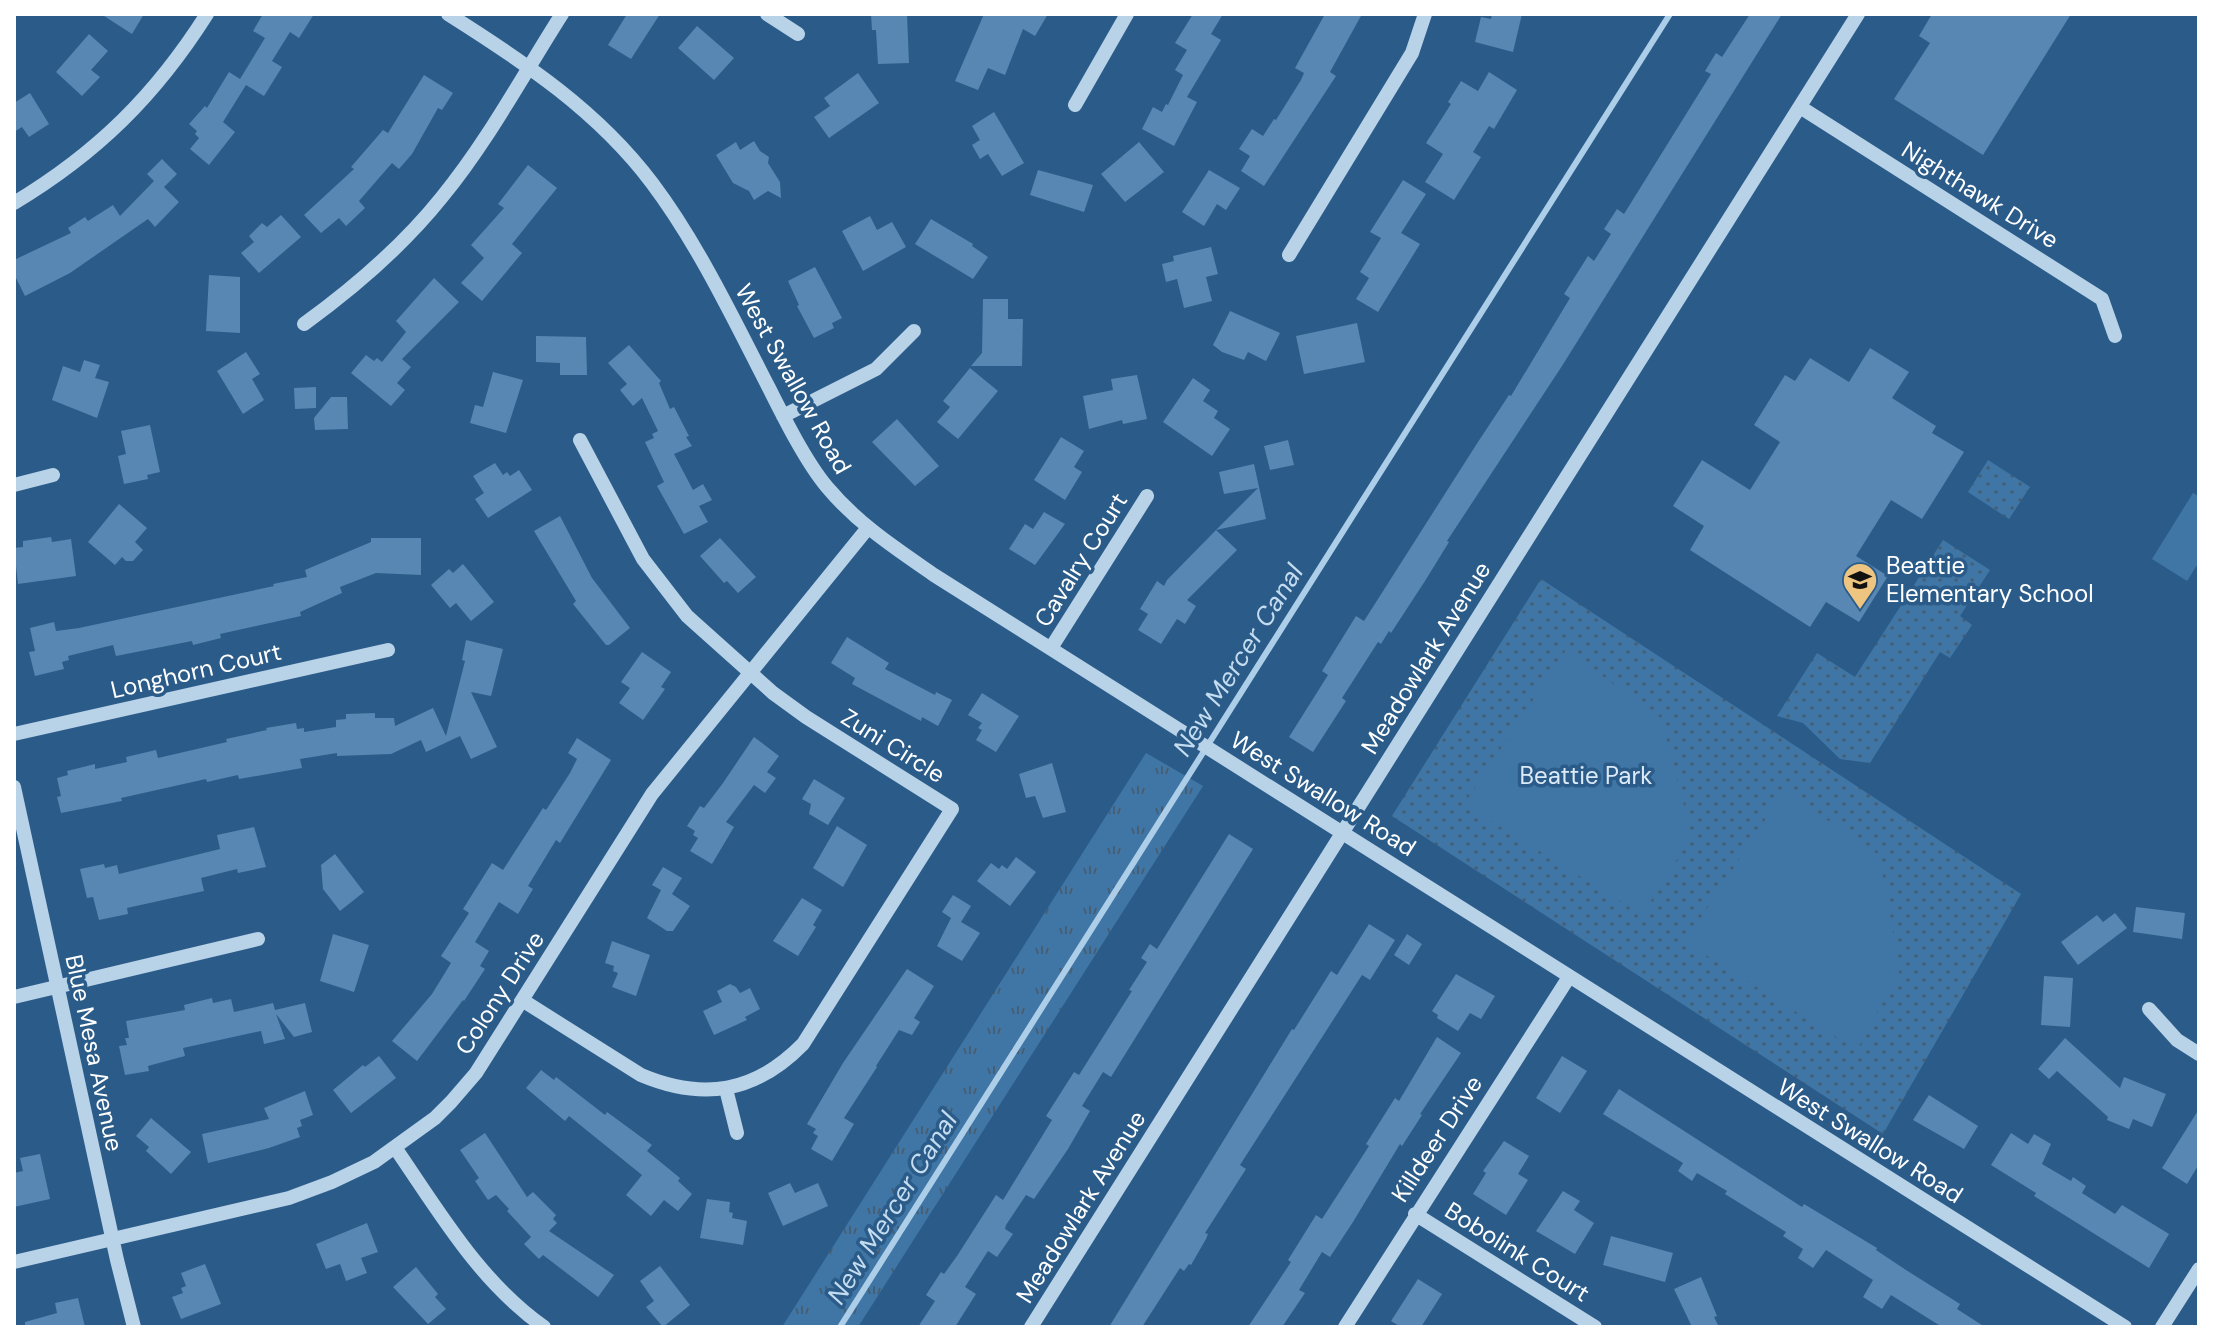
<svg xmlns="http://www.w3.org/2000/svg" width="2213" height="1341" font-family="'DM Sans',sans-serif">
	<style>
		.grass { fill: url(#grass-tufts) }
		.park { fill: url(#park-dots) }
		.pitch { fill: #4076a5 }
		.lines { fill: none; stroke-linecap: round; stroke-linejoin: round }
		.stream { stroke: #adcee8; stroke-width: 6 }
		.building { fill: #5787b2 }
		.minor { stroke: #b8d2e8; stroke-width: 14 }
		.labels { text-anchor: middle; stroke-width: 7; stroke-linejoin: round; paint-order: stroke }
		.street-label { font-size: 24px; fill: #fff; stroke: #2b5c89 }
		.poi-label { font-size: 24px; fill: #fff; stroke: #2b5c89; text-anchor: start }
		.park-label { font-size: 24px; fill: #dceaf7; stroke: #2b5c89 }
		.water-label { font-size: 26px; font-style: italic; fill: #c4dcf0; stroke: #2b5c89 }
	</style>
	<defs>
		<pattern id="grass-tufts" width="24" height="20" patternUnits="userSpaceOnUse" patternTransform="scale(2)"><rect width="24" height="20" fill="#4076a5"/><path d="M3 7l-1-3M5 7V3M7 7l1-3M15 17l-1-3M17 17v-4M19 17l1-3" fill="none" stroke="#475f74"/></pattern>
		<pattern id="park-dots" width="8" height="8" patternUnits="userSpaceOnUse" patternTransform="scale(2)"><rect width="8" height="8" fill="#4076a5"/><path d="M2 2h.1M6 6h.1" fill="none" stroke="#475f74" stroke-width="1.8" stroke-linecap="round"/></pattern>
	</defs>
	<rect width="100%" height="100%" fill="#2b5c89"/>
	<path class="grass" d="M1146,753L1203,786L858,1327H782Z"/>
	<path class="park" d="M1988,460L2030,487L2009,519L1968,492Z
		M1943,540L1990,570L1960,616L1972,625L1950,658L1940,652L1870,763L1840,759L1803,723L1777,716L1817,653L1855,677Z
		M1541,579L2021,894L1883,1134L1392,816Z"/>
	<path class="pitch" d="M2193,493L2199,496V562L2187,581L2152,559Z
		M1566,650L1661,718L1692,836L1642,915L1464,804Z
		M1784,791L1879,855L1900,970L1857,1050L1685,942Z"/>
	<g class="lines">
		<path class="stream" d="M840,1327L1670,14"/>
	</g>
	<path class="building" d="M101,14H144L132,34Z
		M263,14H314L299,38L290,32L272,61L282,67L264,96L246,85L223,122L235,132L209,165L190,149L199,138L195,134L197,131L189,124L205,106L207,108L229,72L240,79L265,38L253,31Z
		M627,14H660L631,59L608,45Z
		M871,14H907L909,63L878,64L876,30H872Z
		M984,14H1048L1035,36L1023,29L1005,75L988,68L978,90L955,81Z
		M1193,14H1223L1211,34L1221,40L1187,97L1197,102L1174,146L1142,129L1153,107L1162,112L1166,104L1168,105L1183,75L1175,70L1187,50L1175,43Z
		M1325,14H1362L1330,72L1336,76L1264,186L1241,171L1250,156L1239,149L1252,129L1263,136L1274,119L1276,120L1301,80L1304,73L1295,68Z
		M1492,14H1522L1513,52L1475,42L1481,17L1491,19Z
		M1750,14H1782L1562,366L1447,541L1449,542L1425,581L1391,633L1389,631L1381,644L1378,642L1342,698L1346,701L1313,752L1289,737L1328,675L1322,671L1356,616L1364,621L1476,445L1509,395L1511,396L1570,298L1564,294L1588,256L1594,261L1611,234L1604,229L1617,209L1624,214L1711,74L1705,71L1716,53L1722,57Z
		M1932,14H2071L1983,155L1894,99L1930,43L1919,36Z
		M697,26L734,58L714,80L678,48Z
		M89,34L108,51L91,70L100,77L82,96L56,72Z
		M1489,72L1517,90L1494,129L1489,126L1473,152L1481,157L1454,200L1425,182L1443,154L1426,143L1451,104L1448,102L1461,81L1478,91Z
		M858,73L879,103L829,138L814,117L830,106L824,98Z
		M424,75L453,93L442,110L438,108L412,154L399,169L392,163L359,201L365,208L346,226L339,218L321,233L304,215L354,169L351,167L383,130L388,133Z
		M30,93L49,124L29,137L22,127L14,132V103Z
		M994,112L1024,163L1002,176L988,154L980,159L972,145L980,140L972,126Z
		M754,141L760,151L769,157L768,163L780,182L781,198L768,191L754,200L749,191L733,183L716,155L736,142L740,150Z
		M1139,142L1164,172L1125,202L1101,174Z
		M162,159L177,174L164,187L179,202L155,227L148,219L70,273L25,296L14,274V260L71,233L68,228L85,217L88,221L113,205L120,216L154,181L147,174Z
		M528,165L557,188L512,244L522,253L482,301L461,283L484,258L471,245L504,208L498,204Z
		M1038,170L1093,185L1084,212L1030,195Z
		M1209,170L1240,188L1226,210L1217,204L1204,226L1182,212Z
		M1403,180L1426,194L1401,233L1420,244L1378,312L1356,299L1369,278L1360,272L1381,238L1370,232Z
		M281,215L301,237L259,273L241,253L254,242L249,236L262,223L267,227Z
		M870,216L877,230L892,222L906,247L863,271L842,231Z
		M931,219L973,244L972,246L988,257L973,279L915,244Z
		M1211,247L1218,274L1206,277L1212,301L1184,308L1177,279L1166,282L1162,264L1174,261L1173,256Z
		M815,267L842,318L832,323L834,328L814,338L797,306L799,305L788,281Z
		M209,275L240,277V333L206,331Z
		M434,278L459,302L402,359L411,367L397,383L405,390L391,406L351,373L366,355L374,361L377,358L382,362L406,332L396,321Z
		M983,299H1008V319H1023L1022,366H971L982,353Z
		M1230,311L1280,333L1266,361L1248,352L1244,360L1222,352L1213,345Z
		M1357,323L1365,362L1304,374L1296,336Z
		M536,336L586,337L587,375H560V363L536,362Z
		M629,345L661,381L659,383L670,409L674,407L689,436L686,437L692,446L674,454L693,490L703,484L712,500L699,506L708,522L684,534L657,486L664,482L645,442L654,438L652,434L658,431L642,398L633,406L620,390L627,384L608,363Z
		M1870,348L1909,372L1892,398L1936,426L1932,433L1964,452L1922,519L1891,500L1856,556L1888,576L1859,622L1826,602L1810,627L1690,550L1704,526L1673,506L1702,460L1750,490L1780,442L1754,425L1785,375L1795,381L1810,358L1849,382Z
		M246,352L260,374L252,379L264,400L243,414L217,371Z
		M84,360L100,365L95,378L109,382L97,418L52,400L63,366L80,372Z
		M970,368L998,391L958,439L937,422L950,407L943,401Z
		M493,372L523,380L506,433L470,423L475,405L483,407Z
		M1137,375L1147,419L1123,424L1122,420L1089,429L1083,396L1113,390L1111,379Z
		M1193,378L1210,390L1203,401L1218,411L1214,418L1230,429L1212,456L1163,422Z
		M316,387V408L295,409L294,388Z
		M331,397H347L348,429L315,430L314,418Z
		M897,419L939,466L915,486L872,442Z
		M150,425L160,472L147,475L148,479L124,484L118,456L126,454L121,431Z
		M1061,437L1084,451L1074,467L1082,472L1065,500L1034,480Z
		M1288,440L1294,465L1270,470L1264,446Z
		M495,463L503,475L507,472L510,476L519,470L532,490L488,518L475,499L484,493L473,476Z
		M1254,464L1266,519L1216,530L1258,488L1224,494L1219,472Z
		M119,504L147,528L135,542L143,550L133,561H126L122,557L115,565L88,542Z
		M1044,512L1065,524L1035,565L1009,549L1025,524L1033,529Z
		M560,516L592,578L630,628L609,645H606L573,604L576,601L534,531Z
		M1216,530L1237,550L1187,600L1196,606L1185,624L1177,619L1161,644L1138,630L1148,614L1140,609L1157,581L1164,586L1167,580Z
		M51,537L52,542L71,539L76,576L18,584L14,548L23,547V541Z
		M371,538H421V575L376,573L340,587L342,593L300,612L301,616L220,634L221,638L193,645L192,641L116,656L113,645L68,656L69,660L62,662L64,669L35,676L29,652L35,651L30,628L54,622L56,631L79,628L274,586L273,584L307,577L305,570L371,542Z
		M720,538L756,577L738,593L727,581L724,583L700,556Z
		M463,564L494,602L471,621L456,603L450,608L431,585L449,569L453,573Z
		M847,637L889,663L885,669L935,695L936,692L952,700L938,726L922,717L921,721L852,684L855,678L831,663Z
		M466,640L503,649L491,696L471,692L497,747L471,759L460,736L426,752L421,740L391,754L337,756V753L300,759L302,768L239,779L238,775L207,782L206,779L121,798L122,801L61,813L57,797L61,796L57,778L68,775L67,771L95,764V769L127,762L126,757L156,750L158,758L227,742L226,739L267,730L266,728L296,723L297,729L304,728V732L336,727V720L346,719V714L375,713V718H394L395,726L433,708L446,736L465,661L462,660Z
		M642,652L671,672L661,687L665,689L643,720L619,703L630,688L621,682Z
		M982,693L1019,716L996,752L976,740L982,730L978,728L982,723L968,715Z
		M754,737L779,756L767,772L776,778L765,793L754,785L726,822L734,827L712,864L690,851L698,838L693,835L695,831L687,826L700,806L704,808L723,783Z
		M577,738L611,760L560,843L556,840L528,886L533,889L518,914L499,902L475,942L489,951L480,966L485,969L464,1001L463,1000L417,1061L392,1041L432,994L451,963L441,956L469,913L463,909L492,863L503,870L543,808L546,810L570,773L577,759L568,753Z
		M1052,763L1066,812L1043,818L1035,796L1026,798L1019,774Z
		M814,779L845,798L828,825L809,814L811,804L802,799Z
		M837,826L867,845L843,887L813,868Z
		M254,827L266,867L238,873L237,869L201,878L204,891L127,908L128,914L99,920L93,897L87,898L80,869L104,864L105,868L117,865L119,874L220,849L217,835Z
		M1229,834L1253,849L1111,1077L1103,1072L1082,1106L1090,1111L1068,1149L1034,1199L1026,1195L1006,1225L1005,1229L1013,1234L997,1257L988,1251L965,1287L976,1294L955,1327H918L935,1301L926,1295L941,1272L944,1274L957,1256L996,1195L1003,1200L1052,1120L1046,1116L1074,1072L1079,1075L1132,991L1129,990L1147,962L1141,958L1150,944L1157,949Z
		M335,854L364,892L340,911L323,889L321,865Z
		M1016,857L1036,872L1010,906L977,881L991,863L999,869L1002,865L1007,869Z
		M663,867L682,878L672,894L690,906L673,931H667L647,918L661,890L652,885Z
		M953,895L971,906L961,922L980,933L962,961L937,946L951,918L942,912Z
		M802,898L822,910L813,925L816,927L798,956L773,941Z
		M2136,907L2185,913L2182,939L2133,932Z
		M2115,913L2127,928L2078,965L2061,942L2097,915L2103,922Z
		M1369,924L1395,940L1370,980L1362,975L1240,1165L1246,1169L1205,1233L1208,1234L1206,1239L1191,1265L1189,1264L1184,1271L1180,1268L1142,1327H1109L1292,1029L1294,1030L1331,971L1337,975Z
		M333,934L369,945L354,992L320,981Z
		M1407,934L1422,944L1409,965L1394,955Z
		M612,941L650,955L636,996L612,987L618,973L613,971L614,966L605,963Z
		M907,969L934,986L914,1018L920,1022L912,1035L899,1030L876,1066L877,1067L844,1118L854,1124L832,1161L811,1149L818,1136L813,1133L816,1129L807,1124L843,1063Z
		M1456,974L1495,996L1481,1019L1470,1013L1458,1031L1437,1018L1438,1015L1432,1011Z
		M2044,976L2073,978L2070,1027L2041,1025Z
		M730,984L736,987L740,993L750,988L760,1009L745,1017L747,1020L714,1035L703,1011L722,1002L717,991Z
		M212,998L213,1003L231,999L234,1012L273,1003L275,1010L305,1003L312,1032L294,1037L276,1014L285,1039L264,1044L261,1031L183,1048L185,1056L148,1066L149,1071L125,1075L119,1046L127,1045L125,1038H129L126,1021L185,1010L184,1005Z
		M1437,1037L1461,1053L1420,1114L1422,1115L1402,1146L1400,1144L1353,1222L1330,1257L1322,1252L1299,1290L1305,1293L1282,1327H1248L1291,1262L1288,1260L1316,1215L1322,1219L1369,1146L1366,1144L1395,1098L1399,1101Z
		M2065,1038L2120,1088L2124,1077L2166,1094L2152,1127L2133,1119L2129,1129L2107,1120L2108,1117L2057,1071L2049,1079L2038,1069Z
		M379,1056L396,1078L351,1113L333,1090L363,1065L365,1067Z
		M1562,1056L1587,1071L1560,1113L1536,1098Z
		M541,1070L554,1080L556,1077L605,1115L607,1112L652,1145L647,1151L680,1178L678,1181L692,1194L678,1211L664,1200L651,1216L626,1195L642,1175L569,1116L565,1121L526,1088Z
		M1619,1089L1802,1207L1804,1204L1877,1248L1876,1250L1906,1270L1960,1304L1957,1309L1985,1327H1942L1891,1295L1882,1309L1863,1297L1873,1280L1826,1250L1813,1268L1798,1258L1803,1249L1783,1236L1786,1232L1725,1194L1727,1191L1697,1173L1692,1181L1678,1171L1683,1163L1603,1114Z
		M305,1091L313,1115L300,1120L302,1126L297,1128L300,1137L269,1148L208,1163L202,1134L269,1119L264,1108Z
		M1929,1095L1978,1126L1964,1149L1913,1120Z
		M2199,1109V1164L2187,1184L2162,1168Z
		M151,1118L191,1152L171,1174L146,1151L149,1147L136,1136Z
		M485,1133L527,1197L533,1192L556,1215L553,1219L557,1223L549,1231L614,1275L598,1297L543,1255L539,1259L524,1244L531,1237L507,1211L509,1209L496,1195L488,1200L475,1181L479,1178L460,1150Z
		M2011,1133L2028,1144L2034,1134L2051,1144L2042,1164L2071,1181L2073,1177L2086,1186L2082,1193L2115,1214L2122,1205L2169,1234L2149,1268L2034,1196L2036,1193L1991,1165Z
		M1504,1141L1529,1156L1518,1174L1528,1180L1506,1215L1473,1194L1486,1173L1483,1171Z
		M40,1154L50,1199L14,1207V1173L23,1171L20,1158Z
		M790,1183L795,1193L818,1183L828,1206L783,1226L768,1193Z
		M1563,1191L1580,1201L1574,1210L1594,1223L1575,1254L1536,1231Z
		M707,1199L730,1202L729,1212L733,1213L732,1218L747,1221L743,1245L700,1238Z
		M367,1223L378,1252L361,1258L367,1273L346,1281L340,1264L326,1269L316,1244Z
		M1611,1236L1673,1253L1665,1282L1603,1265Z
		M205,1264L221,1304L181,1319L172,1297L183,1293L181,1288L186,1286L181,1273Z
		M660,1266L690,1305L663,1327L646,1307L654,1301L640,1281Z
		M416,1267L438,1294L435,1297L446,1309L428,1324L393,1287Z
		M1701,1277L1717,1316L1714,1317L1719,1327H1692L1674,1289Z
		M1418,1279L1442,1294L1421,1327H1401L1391,1321Z
		M78,1298L85,1327H25V1322L57,1313L55,1303Z"/>
	<g class="lines">
		<path class="minor" d="M448,14C524,62 598,111 652,183C698,244 734,320 769,388C784,418 806,462 827,487C858,524 895,548 934,575L2125,1327
			M767,14L798,34
			M1075,105L1127,14
			M1800,107L2102,299L2115,336
			M14,203C97,153 155,96 207,14
			M1289,255L1412,53L1425,14
			M304,324C355,287 402,247 442,197C488,141 523,75 562,14
			M783,416L876,369L914,331
			M14,485L53,475
			M1051,648L1147,496
			M14,734L388,650
			M14,787L117,1260L134,1327
			M14,997L258,939
			M522,1000L641,1075C703,1101 755,1093 803,1044L952,809L806,717L773,693L687,616L643,559L580,440
			M2149,1009L2177,1040L2199,1054
			M726,1089L737,1133
			M396,1149C440,1213 479,1281 544,1327
			M1415,1214L1595,1327
			M14,1262L289,1198L332,1182L374,1162L435,1118L451,1102L476,1073L652,794L867,529
			M1031,1327L1858,14
			M1345,1327L1569,977
			M2162,1327L2199,1269"/>
	</g>
	<defs>
		<g id="school-pin" transform="scale(1.8)"><path d="M0 17L-7.5 6A9.5 9.5 0 1 1 7.5 6Z" fill="#eec580" stroke="#2b5c89"/><path d="M0-5L7-2L0 1L-7-2ZM-4 1L0 2.5L4 1V4Q0 6-4 4Z" fill="#111"/></g>
	</defs>
	<g fill-rule="evenodd">
		<use href="#school-pin" x="1860" y="580"/>
	</g>
	<g class="labels">
		<g class="street-label">
			<text transform="translate(1980 195) rotate(32)" y="8">Nighthawk Drive</text>
			<text transform="translate(793 379) rotate(61)" y="8">West Swallow Road</text>
			<text transform="translate(1081 560) rotate(-58)" y="8">Cavalry Court</text>
			<text transform="translate(1426 658) rotate(-58)" y="8">Meadowlark Avenue</text>
			<text transform="translate(196 671) rotate(-13)" y="8">Longhorn Court</text>
			<text transform="translate(893 746) rotate(32)" y="8">Zuni Circle</text>
			<text transform="translate(1323 794) rotate(32)" y="8">West Swallow Road</text>
			<text transform="translate(500 993) rotate(-57)" y="8">Colony Drive</text>
			<text transform="translate(94 1053) rotate(78)" y="8">Blue Mesa Avenue</text>
			<text transform="translate(1437 1139) rotate(-57)" y="8">Killdeer Drive</text>
			<text transform="translate(1870 1141) rotate(32)" y="8">West Swallow Road</text>
			<text transform="translate(1081 1207) rotate(-58)" y="8">Meadowlark Avenue</text>
			<text transform="translate(1517 1252) rotate(32)" y="8">Bobolink Court</text>
		</g>
		<g class="poi-label">
			<text x="1886" y="574">Beattie<tspan x="1886" dy="28">Elementary School</tspan></text>
		</g>
		<g class="park-label">
			<text x="1586" y="784">Beattie Park</text>
		</g>
		<g class="water-label">
			<text transform="translate(1238 660) rotate(-58)" y="9">New Mercer Canal</text>
			<text transform="translate(892 1208) rotate(-58)" y="9">New Mercer Canal</text>
		</g>
	</g>
	<rect width="2213" height="1341" fill="none" stroke="#ffffff" stroke-width="32"/>
</svg>
